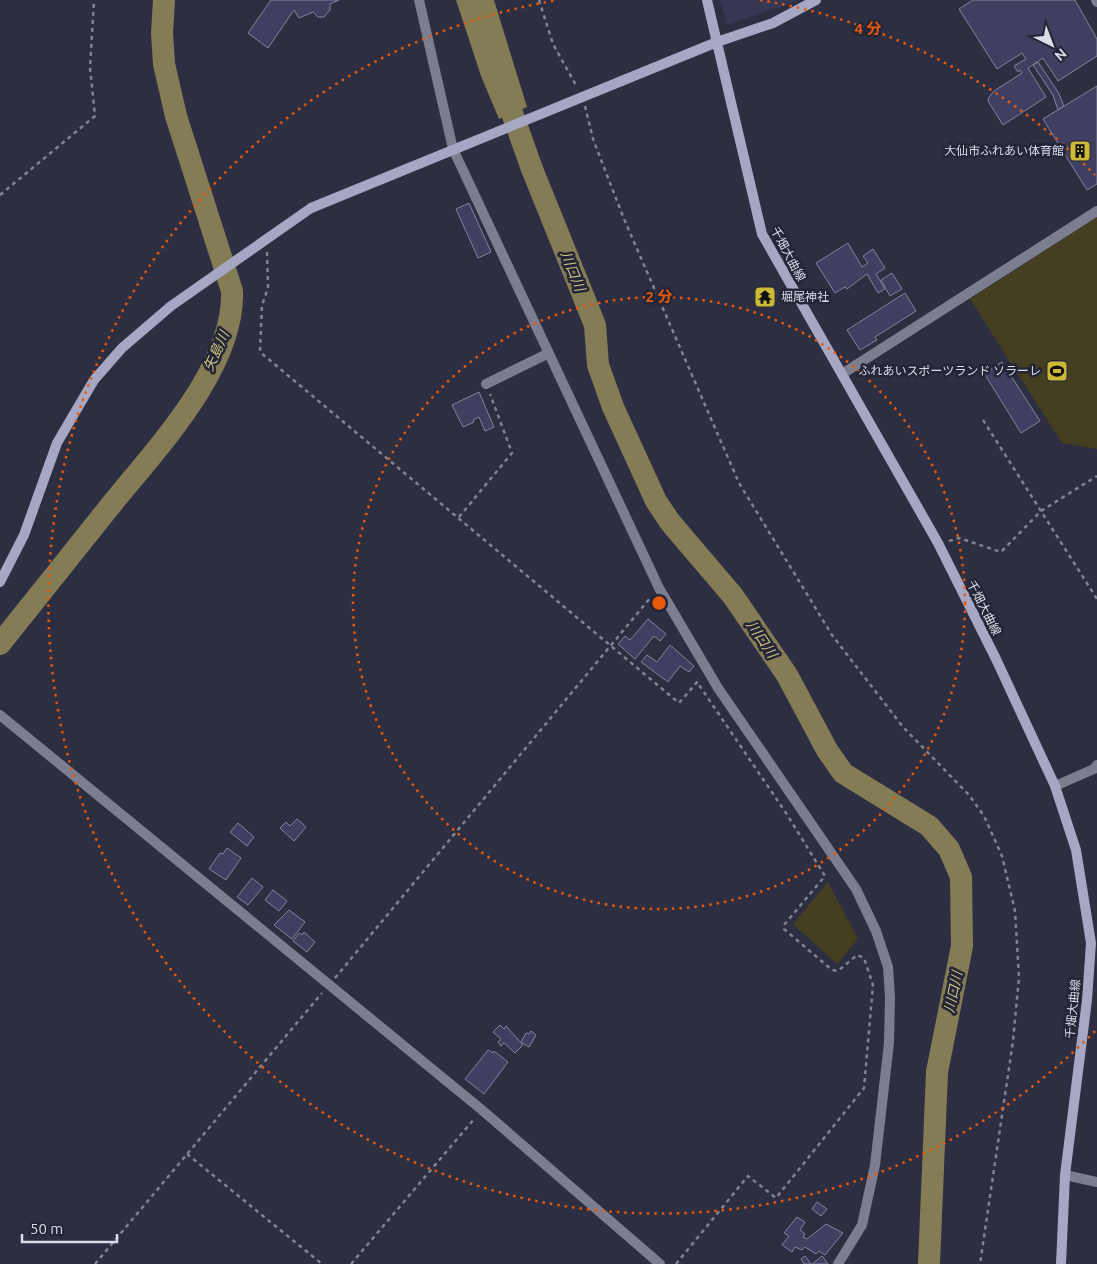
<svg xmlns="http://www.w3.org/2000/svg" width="1097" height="1264" font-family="Ubuntu,'Noto Sans JP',sans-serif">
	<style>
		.built { fill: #363750 }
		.green { fill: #443f21 }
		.water { fill: #837c55 }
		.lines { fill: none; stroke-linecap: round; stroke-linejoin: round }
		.river { stroke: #837c55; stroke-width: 22 }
		.building { fill: #3f4061; stroke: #82849a }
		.path { stroke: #828292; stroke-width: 2.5; stroke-dasharray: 4 4; stroke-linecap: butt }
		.street { stroke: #7c7d8e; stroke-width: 10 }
		.secondary { stroke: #a6a8c3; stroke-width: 10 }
		.ring { fill: none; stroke: #e8590c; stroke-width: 2.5; stroke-dasharray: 2.5 5 }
		.labels { text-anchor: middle; stroke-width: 5; stroke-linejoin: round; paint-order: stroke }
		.poi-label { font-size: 12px; fill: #dbdce8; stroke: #242537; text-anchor: end }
		.street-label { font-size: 12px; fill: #dbdce8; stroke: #242537 }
		.water-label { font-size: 14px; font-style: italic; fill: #cec381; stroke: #242537 }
		.centre { fill: #e8590c; stroke: #242537; stroke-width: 2.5 }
		.ring-label { font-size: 15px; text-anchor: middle; font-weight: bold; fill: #e8590c; stroke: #242537; stroke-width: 5; stroke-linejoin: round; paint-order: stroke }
	</style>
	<rect width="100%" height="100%" fill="#2e2e42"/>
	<path class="built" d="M720,0H801L727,25Z"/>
	<path class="green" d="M1097,217V449L1062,443L970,299Z
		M828,882L858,939L837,964L793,924Z"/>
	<path class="water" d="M456,0H494L527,107L499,119L481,76Z"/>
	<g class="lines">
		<path class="river" d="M502,85L532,169L595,325L598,365L613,407L656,501L670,522L733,596L787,675L827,750L843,773L929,826L949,849L961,877L962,946L937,1072L929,1264
			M0,644C36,599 71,555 107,510C153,452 235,369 232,291L176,116L164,64L162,33L164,0"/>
	</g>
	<path class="building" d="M271,0H339L330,4V10L324,17H318L313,12L299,18L294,10L268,48L248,33Z
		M973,0H1075L1097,39V56L1058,81L1043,58L1028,68L1046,97L1003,125L988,101L989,97L994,91L1022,73L1020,70L1018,72L1014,66L1026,59L1022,53L997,69L959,9Z
		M1038,62L1058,92L1064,106L1058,110L1053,95L1033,65Z
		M1097,86V184L1087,190L1043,119Z
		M469,203L491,252L478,258L456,209Z
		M848,243L862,267L868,263L863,256L873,249L885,268L876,274L885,289L878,293L867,274L847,289L845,287L835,293L816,263Z
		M892,273L902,289L890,296L881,280Z
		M905,293L916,311L875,337L877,340L860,350L847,330Z
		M1002,362L1040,421L1021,433L984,373Z
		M479,392L494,427L485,431L479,417L473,420L474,422L463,427L452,405Z
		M648,619L666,634L660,641L654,636L635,659L618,644L625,636L630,640Z
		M670,645L694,666L689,672L680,666L668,682L641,662L647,655L657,662Z
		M297,819L306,827L294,841L280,828L286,822L290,826Z
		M238,823L254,837L247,846L230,832Z
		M227,848L241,858L226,880L209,869L220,853L223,854Z
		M252,878L263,887L248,905L237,897Z
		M273,890L287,901L279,911L265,900Z
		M289,910L305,922L292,939L274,925Z
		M304,932L315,942L307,952L293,941L299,933L302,935Z
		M500,1025L504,1029L506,1026L523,1045L515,1053L504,1043L501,1046L498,1042L501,1039L493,1032Z
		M531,1031L536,1035L529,1047L521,1042L526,1033L529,1034Z
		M488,1050L493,1053L494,1051L508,1062L484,1094L465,1079Z
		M817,1202L827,1209L821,1216L812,1209Z
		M797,1217L805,1222L800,1230L805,1234L803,1237L807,1239L826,1224L843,1233L825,1255L819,1251L816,1254L805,1247L802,1250L795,1247L792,1252L782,1245L789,1236L784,1233Z
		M805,1256L811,1264H804L801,1259Z
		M822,1256L828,1264H812Z"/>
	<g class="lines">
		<path class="path" d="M539,0L553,44L577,87
			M585,106L593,139L624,219L739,483L832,635L903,727L969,795L984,816L1002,856L1015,911L1019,977L1013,1041L980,1264
			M0,195L95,116L90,68L94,0
			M267,252L268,288L262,305L260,352L679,703L698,681
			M983,420L1097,599
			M459,517L512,453L490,394
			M949,541L959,538L1001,552L1041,511L1097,476
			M335,978L651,597
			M187,1154L322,1264
			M95,1264L322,993
			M351,1264L475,1118
			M676,1264L748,1176L776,1198L864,1088L873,985L864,958L857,955L838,971L832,970L784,929V925L825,876L786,813L697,682"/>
		<path class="street" d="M419,0L453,149L659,588L718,688L856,889L876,931L888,967L890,997L889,1043L875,1165L862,1225L838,1264
			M1096,0L1097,2
			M842,374L1097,211
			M486,384L547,354
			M0,715L482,1110L660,1264
			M1055,786L1094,769L1097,765
			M1065,1175L1097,1182"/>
		<path class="secondary" d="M707,0L762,234L938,543L996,659L1055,786L1076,850L1091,943L1087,1000L1065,1175L1061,1264
			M0,582L24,535L57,443L94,380L122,348L171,306L311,208L717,42L773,23L816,0"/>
	</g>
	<g class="ring">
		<circle cx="659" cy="603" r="306"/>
		<path d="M1095 1031A611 611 0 1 1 558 0M760 0A611 611 0 0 1 1095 175"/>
	</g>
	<defs>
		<g id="building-square" transform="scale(1.125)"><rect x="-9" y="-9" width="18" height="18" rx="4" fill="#cdb938" stroke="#242537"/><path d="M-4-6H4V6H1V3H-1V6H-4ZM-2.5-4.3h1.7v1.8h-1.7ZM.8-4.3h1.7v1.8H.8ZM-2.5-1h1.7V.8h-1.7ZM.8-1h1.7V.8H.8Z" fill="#111"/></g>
		<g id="temple-square" transform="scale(1.125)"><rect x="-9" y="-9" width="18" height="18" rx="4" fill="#cdb938" stroke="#242537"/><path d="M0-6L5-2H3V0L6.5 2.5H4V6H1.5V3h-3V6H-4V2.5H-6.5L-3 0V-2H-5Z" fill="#111"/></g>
		<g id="stadium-square" transform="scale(1.125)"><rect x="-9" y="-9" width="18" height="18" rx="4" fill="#cdb938" stroke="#242537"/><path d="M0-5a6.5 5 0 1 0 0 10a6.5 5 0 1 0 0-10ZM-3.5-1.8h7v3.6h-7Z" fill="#111"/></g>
	</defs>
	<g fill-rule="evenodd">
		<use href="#building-square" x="1080" y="151"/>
		<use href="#temple-square" x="765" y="297"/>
		<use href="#stadium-square" x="1057" y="371"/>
	</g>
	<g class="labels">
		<g class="poi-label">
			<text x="1064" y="155">大仙市ふれあい体育館</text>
			<text x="781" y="301" text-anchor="start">堀尾神社</text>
			<text x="1041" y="375">ふれあいスポーツランド ソラーレ</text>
		</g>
		<g class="street-label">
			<text transform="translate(788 254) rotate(62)" y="4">千畑大曲線</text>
			<text transform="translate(984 608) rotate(63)" y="4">千畑大曲線</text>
			<text transform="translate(1073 1009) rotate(-84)" y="4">千畑大曲線</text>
		</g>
		<g class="water-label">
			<text transform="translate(573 271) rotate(68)" y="5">川口川</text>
			<text transform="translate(216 351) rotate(-66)" y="5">矢島川</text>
			<text transform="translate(762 639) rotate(56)" y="5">川口川</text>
			<text transform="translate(953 992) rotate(-78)" y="5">川口川</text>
		</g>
	</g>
	<circle cx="659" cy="603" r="8" class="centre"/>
	<g class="ring-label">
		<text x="868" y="34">4 分</text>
		<text x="659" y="302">2 分</text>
	</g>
	<g transform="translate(1052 45) rotate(138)" stroke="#242537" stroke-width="4" paint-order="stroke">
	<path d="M0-4L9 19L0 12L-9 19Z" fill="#dbdce8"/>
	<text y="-8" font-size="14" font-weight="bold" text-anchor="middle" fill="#dbdce8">N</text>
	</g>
	<path d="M22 1234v8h95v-8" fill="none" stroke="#dbdce8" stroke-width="2.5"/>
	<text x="30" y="1234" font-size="15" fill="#dbdce8" stroke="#242537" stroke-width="4" paint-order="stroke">50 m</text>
</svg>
